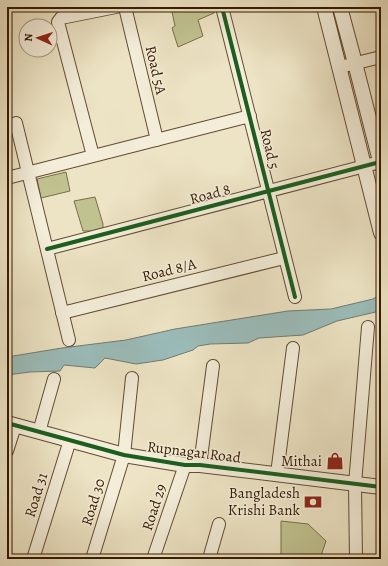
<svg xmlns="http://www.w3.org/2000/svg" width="388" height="566" font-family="Alegreya,serif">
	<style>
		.green { fill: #c0c290; stroke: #7a6e48 }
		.water { fill: #9bbdbb; stroke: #727b71 }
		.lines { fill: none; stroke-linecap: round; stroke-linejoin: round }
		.minor-casing { stroke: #634c32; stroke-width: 14 }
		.tertiary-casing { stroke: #634c32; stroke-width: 16 }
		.minor { stroke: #f3edd9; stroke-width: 12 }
		.tertiary { stroke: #f3edd9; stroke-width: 14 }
		.cycleway-casing { stroke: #f3edd9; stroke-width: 6 }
		.cycleway { stroke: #1b5e20; stroke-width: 4 }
		.labels { text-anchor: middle; stroke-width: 3; stroke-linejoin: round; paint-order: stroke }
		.street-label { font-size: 15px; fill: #351901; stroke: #f3edd9 }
		.poi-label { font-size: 15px; fill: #351901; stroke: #f3edd9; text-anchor: end }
	</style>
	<rect width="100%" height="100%" fill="#ede4c5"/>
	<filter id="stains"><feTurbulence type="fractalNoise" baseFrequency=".005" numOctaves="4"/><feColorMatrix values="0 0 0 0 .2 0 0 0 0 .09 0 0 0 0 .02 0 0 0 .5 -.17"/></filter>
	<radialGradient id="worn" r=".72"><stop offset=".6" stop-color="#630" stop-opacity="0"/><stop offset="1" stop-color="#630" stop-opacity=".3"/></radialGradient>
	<path class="green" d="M171,7H212L214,13L198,20L203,36L178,47L172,28L175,26Z
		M66,172L70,191L41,198L37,179Z
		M95,197L103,224V228L92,231H83L74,201Z
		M281,521L308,524L326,541L320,559H281Z"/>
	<path class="water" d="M381,294L380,311L337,321L303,335L259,338L248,343L210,344L198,346L193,350L163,360L136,364L105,358L95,368L64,365L60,371L30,372L7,375V357L62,348L126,340L175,329L288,311L331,309L373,299Z"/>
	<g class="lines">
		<g class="minor-casing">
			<path id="minor" d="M125,7L157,140
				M222,7L295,297
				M340,67L381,57
				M16,123L69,340
				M93,156L58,22L61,18L116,7
				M7,178L250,116
				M47,249L380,162
				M62,313L284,258
				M39,432L54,379
				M7,451L15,426
				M200,465L213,366
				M277,474L293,348
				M33,559L70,440
				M92,559L124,455L132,378
				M153,559L185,465
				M209,559L219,524
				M356,559L355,484L368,327"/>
		</g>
		<g class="tertiary-casing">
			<path id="tertiary" d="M324,7L381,233
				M340,7L355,63L381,165
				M7,423L124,455L185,465H200L381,487"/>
		</g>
		<use href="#minor" class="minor"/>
		<use href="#tertiary" class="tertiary"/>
		<g class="cycleway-casing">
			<path id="cycleway" d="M222,7L295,297
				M47,249L380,162
				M7,423L124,455L185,465H200L381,487"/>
		</g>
		<use href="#cycleway" class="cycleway"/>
	</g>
	<defs>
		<g id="shop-bare" transform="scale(1.38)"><path d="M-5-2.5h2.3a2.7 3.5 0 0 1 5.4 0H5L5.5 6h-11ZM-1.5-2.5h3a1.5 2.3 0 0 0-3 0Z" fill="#8f2418" stroke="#f3edd9" stroke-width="2.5" paint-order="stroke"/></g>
		<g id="bank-bare" transform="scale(1.38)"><path d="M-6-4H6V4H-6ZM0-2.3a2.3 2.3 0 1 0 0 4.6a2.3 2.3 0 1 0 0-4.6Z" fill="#8f2418" stroke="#f3edd9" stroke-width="2.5" paint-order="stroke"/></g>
	</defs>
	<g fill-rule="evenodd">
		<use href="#shop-bare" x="335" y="461"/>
		<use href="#bank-bare" x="313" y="502"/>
	</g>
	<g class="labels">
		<g class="street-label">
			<text transform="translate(156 70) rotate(77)" y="5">Road 5A</text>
			<text transform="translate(270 149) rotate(77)" y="5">Road 5</text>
			<text transform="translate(210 194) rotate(-15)" y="5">Road 8</text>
			<text transform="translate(169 270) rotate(-14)" y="5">Road 8/A</text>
			<text transform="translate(194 452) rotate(7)" y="5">Rupnagar Road</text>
			<text transform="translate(36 495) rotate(-73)" y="5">Road 31</text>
			<text transform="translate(93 502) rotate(-73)" y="5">Road 30</text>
			<text transform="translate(154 507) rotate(-72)" y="5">Road 29</text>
		</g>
		<g class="poi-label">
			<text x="322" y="466">Mithai</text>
			<text x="300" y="498">Bangladesh<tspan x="300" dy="17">Krishi Bank</tspan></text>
		</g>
	</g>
	<rect width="388" height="566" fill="none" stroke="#ede4c5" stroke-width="24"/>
	<rect x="8" y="8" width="372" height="550" fill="none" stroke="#351901" stroke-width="2"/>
	<rect x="12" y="12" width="364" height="542" fill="none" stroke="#351901"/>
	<g transform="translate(38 38) rotate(273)"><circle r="19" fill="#f3edd9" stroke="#a79883"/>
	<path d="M0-3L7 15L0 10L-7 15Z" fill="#8f2418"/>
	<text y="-6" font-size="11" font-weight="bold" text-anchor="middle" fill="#351901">N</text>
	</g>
	<rect width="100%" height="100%" filter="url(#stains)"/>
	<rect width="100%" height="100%" fill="url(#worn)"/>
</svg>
